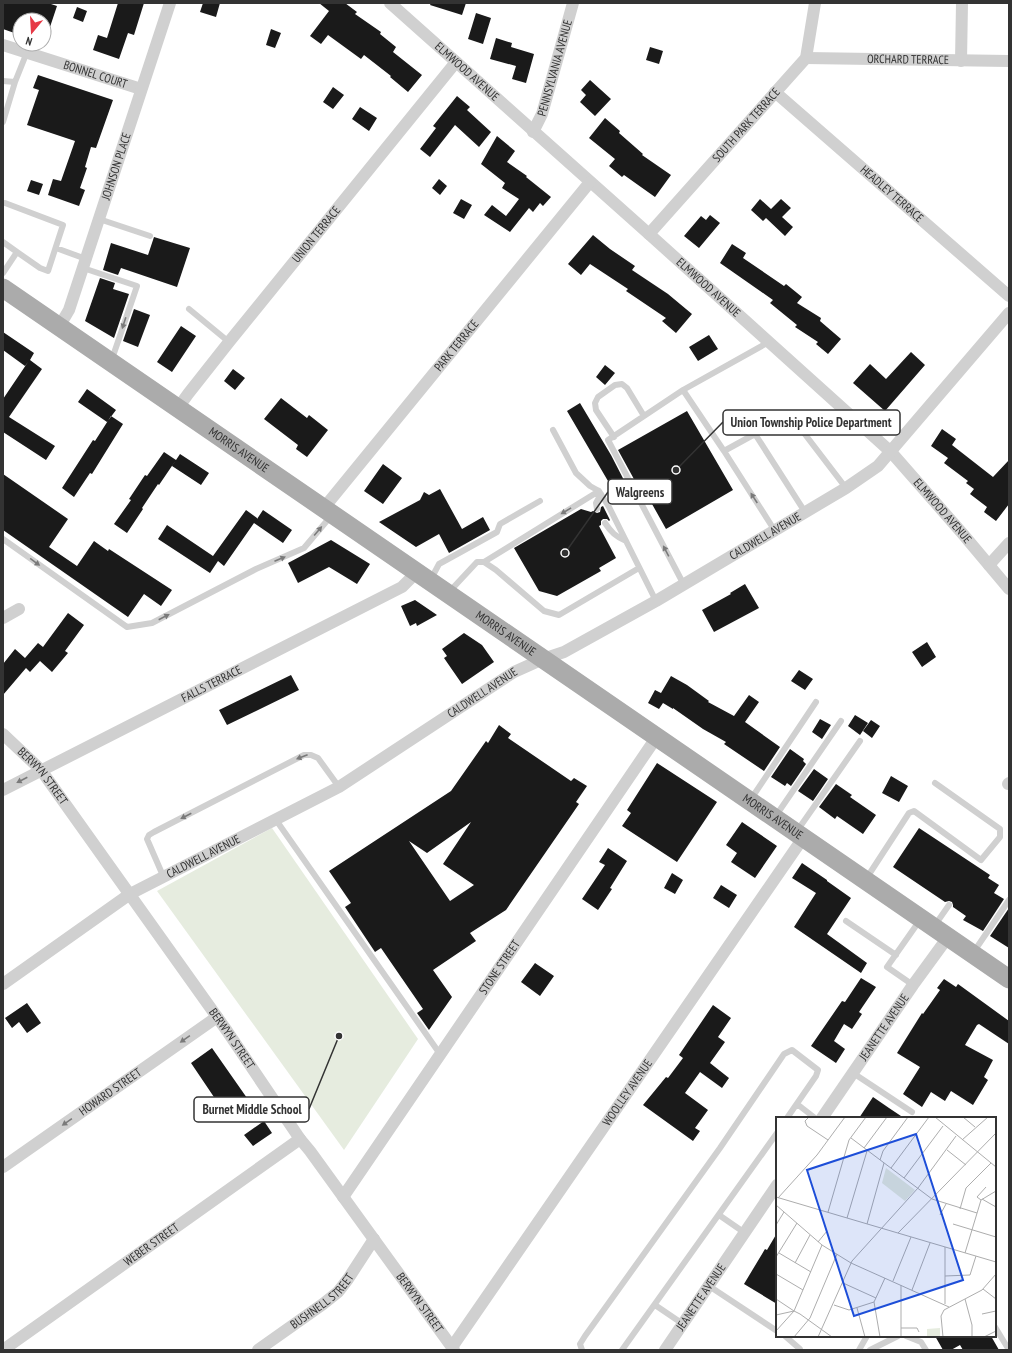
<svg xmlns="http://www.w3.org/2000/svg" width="1012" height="1353" font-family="'PT Sans Narrow',sans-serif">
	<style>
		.green { fill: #e6ecdf }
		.building { fill: #1a1a1a; fill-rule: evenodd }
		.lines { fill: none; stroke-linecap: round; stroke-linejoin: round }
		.lane { stroke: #d0d0d0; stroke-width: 6 }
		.street { stroke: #d0d0d0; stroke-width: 12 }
		.primary { stroke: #ababab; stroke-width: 19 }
		.oneway { fill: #7a7a7a }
		.labels { text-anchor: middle; stroke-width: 4; stroke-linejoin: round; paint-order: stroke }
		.street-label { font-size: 12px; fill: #333; stroke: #fff }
		.inset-road { fill: none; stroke: #adadad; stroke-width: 1 }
		.view { fill: #1d4ed8; fill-opacity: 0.15; stroke: #1d4ed8; stroke-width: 2 }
		.inset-edge { fill: none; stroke: #333; stroke-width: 2 }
		.leader { fill: none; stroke: #333; stroke-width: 1.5 }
		.callout-dot { fill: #333; stroke: #fff; stroke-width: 1.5 }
		.callout { fill: #fff; stroke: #333; stroke-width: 1.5 }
		.callout-label { font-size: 13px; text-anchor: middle; font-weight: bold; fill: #333 }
	</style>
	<rect width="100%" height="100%" fill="#fff"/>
	<path class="green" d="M272,828L418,1039L344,1150L157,891Z"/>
	<path class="building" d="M3,3H48L57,6L46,39H44V20H20V35L3,29Z
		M118,3H144L134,35L128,33L119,59L93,50L98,35L107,38Z
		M203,3H220L216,17L200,12Z
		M319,3H345L357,12L355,14L381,32L380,34L396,47L393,52L422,75L408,92L390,77L391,76L364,55L361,59L328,35L321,44L310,36L329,11Z
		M431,3H466L462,15L430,5Z
		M77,7L87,11L83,22L73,18Z
		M476,13L491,18L483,44L468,39Z
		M271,29L281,33L275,48L266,45Z
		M496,38L512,43L511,47L534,54L526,83L512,79L516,66L490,59Z
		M650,47L663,51L659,64L646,60Z
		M38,75L113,100L96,148L91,147L85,167L87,168L80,188L85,190L79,206L48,195L53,179L61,181L75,141L27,125L39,90L33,88Z
		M590,80L611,99L595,116L580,102L586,95L581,90Z
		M333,87L344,95L333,109L323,102Z
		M457,96L470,107L467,110L491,132L479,147L455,125L430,157L420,149L436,128L433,126Z
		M360,107L377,118L369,131L352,119Z
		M605,118L620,131L619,133L643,154L642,155L671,175L655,197L624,175L622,177L609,166L615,159L589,138Z
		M497,136L515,151L507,162L527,176L526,177L551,197L543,206L540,203L533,212L529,208L510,232L484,215L492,205L506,216L519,199L502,188L505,183L481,164Z
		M439,179L447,186L440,195L432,188Z
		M31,180L43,184L39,195L27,191Z
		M461,199L472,205L464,219L453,213Z
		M760,199L771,209L781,199L791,208L782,217L793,227L785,236L766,218L763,221L751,210Z
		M710,215L720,223L699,248L684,236L701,216L706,220Z
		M593,235L610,249L635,266L632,270L668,294L692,314L676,333L662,321L666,318L626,291L628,289L590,264L581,275L568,264Z
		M154,237L190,248L177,287L121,268L118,275L103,270L111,243L148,255Z
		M732,244L746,253L743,258L784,286L786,284L802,297L797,303L821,318L820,321L841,339L828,354L816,344L818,342L795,327L797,325L770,303L773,300L720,263Z
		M100,278L115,283L113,289L129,294L114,338L85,321Z
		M134,309L150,315L138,347L123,341Z
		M181,326L196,336L172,372L157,362Z
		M3,332L34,353L30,360L42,369L9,417L55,446L46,460L3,432V399L28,362L25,366L3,350Z
		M709,335L718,349L698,361L689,347Z
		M911,352L925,365L885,411L853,383L870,364L886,379Z
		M605,365L615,373L605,385L596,377Z
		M233,369L245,378L235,390L224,381Z
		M87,389L116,410L107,422L78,402Z
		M281,398L307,418L309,415L328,430L307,457L296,449L298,445L264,419Z
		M580,403L611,455L627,486L615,493L567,411Z
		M687,411L733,490L666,529L638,479L635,481L618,450Z
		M111,416L123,424L92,474L90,473L74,497L62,488L93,440L95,441Z
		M942,429L956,439L952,445L993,477L1009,460V504L996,521L984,512L987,507L970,494L974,489L966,483L968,481L944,463L948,458L931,446Z
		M164,452L176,460L180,454L209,473L201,485L172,466L176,460L159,485L158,484L142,508L143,509L127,533L114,524L131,500L129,499L145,475L147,476Z
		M383,464L402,478L383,504L364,491Z
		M3,474L68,519L49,547L77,566L94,541L108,551L109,549L172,590L161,606L144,594L128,617L3,530Z
		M440,489L462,529L483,517L490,530L449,553L439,534L416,547L379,522L420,500L424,492L429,495Z
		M603,506L610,520L609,521L607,519H603L601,521V525L599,526L616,558L599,568L601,571L557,596L539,591L514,548L581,509L591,512L593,511L597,513L600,512L601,507Z
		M246,510L257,518V519L263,510L292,530L283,543L254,523L224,566L218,561L210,573L158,539L167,525L213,556Z
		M331,540L370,564L357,584L329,567L298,583L288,563Z
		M745,584L759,608L714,632L702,610L731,594L730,593Z
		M415,600L437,615L417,626L416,623L410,626L401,606Z
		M68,613L84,625L65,651L68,653L52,672L40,661L30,672L26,668L3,695V664L15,649L25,658L38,643L43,647Z
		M464,633L482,645L494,662L462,684L444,658L447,656L442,649Z
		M927,642L936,657L922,667L912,652Z
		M799,670L813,679L805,690L791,681Z
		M291,675L299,690L227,725L219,710Z
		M671,676L687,685L709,701L708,702L734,716L749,695L759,702L745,722L780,747L764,771L724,744L726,742L703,729L673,708V709L663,703L659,709L648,703L655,690L661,693Z
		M855,715L868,723L860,735L848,726Z
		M820,719L831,725L822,739L812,732Z
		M871,720L880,726L872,738L863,731Z
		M499,725L511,734L508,738L571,781L574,778L587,786L576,802L579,804L506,910L470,933L476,941L433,970L452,997L429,1030L417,1013L423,1009L381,948L375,952L345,907L351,903L329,871L451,791L486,741L488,743ZM471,822L443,864L474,885L450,901L409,841L427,853Z
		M790,749L804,759L803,761L806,764L791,786L787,783L785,786L771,777Z
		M657,763L717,802L677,862L622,826L631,813L627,810Z
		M814,769L828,779L813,801L798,791Z
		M891,776L908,786L899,802L882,793Z
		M836,784L852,795L850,797L876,815L863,834L837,816L835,819L819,807Z
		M742,822L777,846L755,878L731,862L737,853L726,845Z
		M919,828L990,875L988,878L999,885L994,893L1004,899L983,931L963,920L966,916L953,907V905L952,902L949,901L945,902L893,867Z
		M608,848L627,861L610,888L612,889L598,910L582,899L605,865L599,862Z
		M802,863L827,880V881L851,898L827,934L867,963L861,973L794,927L816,893L792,878Z
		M672,873L683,880L675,894L664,888Z
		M721,885L737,895L729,908L713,898Z
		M1009,908V948L990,936Z
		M535,963L554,976L540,996L521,982Z
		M861,978L876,987L859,1012L862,1014L852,1029L844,1024L834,1041L845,1049L836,1063L811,1046L842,1001L845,1002Z
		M944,979L956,987L958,984L1009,1021V1044L979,1024L977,1025L965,1045L993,1060L984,1077L988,1080L973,1105L951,1091L945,1101L931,1092L922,1107L903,1094L920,1067L897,1053L922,1013L923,1014L940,990L937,988Z
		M27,1003L41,1023L27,1033L19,1022L12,1028L5,1018Z
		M713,1005L731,1018L718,1037L725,1042L710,1063L729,1078L722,1088L700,1072L685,1093L708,1110L695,1128L700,1131L693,1141L643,1105L666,1077L668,1078L683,1058L679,1055Z
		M212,1048L247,1098L228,1112L223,1104L220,1106L191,1063Z
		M873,1097L889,1108L904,1118H859Z
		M264,1121L272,1133L253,1146L244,1135Z
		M777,1233V1304L744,1284L765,1249L767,1250Z
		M935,1336H991L999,1350H963L960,1345L951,1350H943Z"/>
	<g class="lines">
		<path class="lane" d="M3,81L15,82
			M3,122L15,82L27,52
			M99,219L150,236
			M3,242L17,252
			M56,248L86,259
			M83,268L137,286L112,359
			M3,273L17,252L40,268L48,271L63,225L5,203
			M189,309L229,342
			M683,390L724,451L775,531
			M553,430L576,473L590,486L599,491L609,507L656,601
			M614,437L596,410L595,403L598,397L615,385L622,384L627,388L644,416
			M724,451L755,434
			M597,509L596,503L601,494
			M805,512L755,434L785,413L791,416L846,488
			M605,523C611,532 616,537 626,541
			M3,539L127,627L152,623L256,569L304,548L331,516
			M484,562L496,570L544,611L559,615L639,568
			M431,579L439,564L497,532L500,524L540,501
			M684,585L608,440L683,390L769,342
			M450,591L477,562H484L599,491
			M751,799L816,702
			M775,817L841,721
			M276,820L440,1054
			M797,831L860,741
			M164,878L147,839L149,835L154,832L304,755H311L318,758L339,787
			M866,879L909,813L914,811L981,860L1000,837V829L935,783
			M846,921L896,955
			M935,925L949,905
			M973,953L1009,900
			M913,985L887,967L920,920
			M853,1073L912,1112
			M797,1104L815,1118
			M719,1215L745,1233
			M709,1286L777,1331
			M655,1305L683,1324
			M995,1327L1009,1350
			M785,1336L800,1349V1350
			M906,1336L921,1342L926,1350
			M582,1350L580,1344L585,1336L720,1148L784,1054L792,1050L818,1070L816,1076L787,1118
			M622,1350L777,1133
			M859,1350L867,1336
			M870,1350L898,1336"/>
		<g class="street">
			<path id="s1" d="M390,3L649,234L891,452L962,533L1009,589"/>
			<path id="s2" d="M3,45L141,89"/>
			<path id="s3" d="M806,58L1009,61"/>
			<path d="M961,61L962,3"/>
			<path id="s4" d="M775,92L1009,296"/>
			<path id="s5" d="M533,132L542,114L573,3"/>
			<path id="s6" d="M649,234L806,58L815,3"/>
			<path id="s7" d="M59,327L69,310L170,3"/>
			<path id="s8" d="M178,408L188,394L229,342L456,62"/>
			<path id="s9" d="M323,509L590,182"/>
			<path d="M989,565L1009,543"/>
			<path d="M3,618L19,609"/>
			<path id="s10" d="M3,734L41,770L227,1031L300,1139L310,1151L454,1350"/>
			<path d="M1008,784L1009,783"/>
			<path id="s11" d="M3,790L402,587L416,573"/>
			<path id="s12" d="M3,984L130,894L339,787L514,672L543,659L564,652L656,601L846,488L878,466L1009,313"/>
			<path id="s13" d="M822,1118L913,985L948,937"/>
			<path id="s14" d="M3,1167L217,1017"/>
			<path id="s15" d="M343,1197L656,738"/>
			<path id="s16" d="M452,1347L803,838"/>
			<path id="s17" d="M3,1350L300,1139"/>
			<path id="s18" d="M258,1350L323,1304L338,1292L348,1279L374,1239"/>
			<path id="s19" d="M665,1350L777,1185"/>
		</g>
		<path class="primary" id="s20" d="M3,288L1009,979"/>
	</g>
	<defs><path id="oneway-solid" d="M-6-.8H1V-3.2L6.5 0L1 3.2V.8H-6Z"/></defs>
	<g class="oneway">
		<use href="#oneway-solid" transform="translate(124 323) rotate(108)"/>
		<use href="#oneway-solid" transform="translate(754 498) rotate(-123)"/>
		<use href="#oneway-solid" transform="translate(566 511) rotate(149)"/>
		<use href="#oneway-solid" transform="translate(318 531) rotate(-50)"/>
		<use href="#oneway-solid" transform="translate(666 551) rotate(-118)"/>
		<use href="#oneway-solid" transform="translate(280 559) rotate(-23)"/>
		<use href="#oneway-solid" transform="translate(35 562) rotate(36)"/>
		<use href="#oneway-solid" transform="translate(164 617) rotate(-27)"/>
		<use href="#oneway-solid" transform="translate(302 757) rotate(159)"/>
		<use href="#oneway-solid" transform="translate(22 780) rotate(153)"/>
		<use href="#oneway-solid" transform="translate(186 816) rotate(153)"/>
		<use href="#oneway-solid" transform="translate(185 1039) rotate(145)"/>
		<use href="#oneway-solid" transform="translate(67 1122) rotate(145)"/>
	</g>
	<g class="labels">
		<g class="street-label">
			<text dy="4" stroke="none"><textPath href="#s3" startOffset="102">ORCHARD TERRACE</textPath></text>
			<text dy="4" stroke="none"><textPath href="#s5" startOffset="68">PENNSYLVANIA AVENUE</textPath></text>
			<text dy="4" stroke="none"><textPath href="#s1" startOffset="103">ELMWOOD AVENUE</textPath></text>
			<text dy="4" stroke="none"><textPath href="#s2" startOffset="97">BONNEL COURT</textPath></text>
			<text dy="4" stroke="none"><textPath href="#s6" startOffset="146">SOUTH PARK TERRACE</textPath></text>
			<text dy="4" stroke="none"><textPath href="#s7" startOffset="171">JOHNSON PLACE</textPath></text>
			<text dy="4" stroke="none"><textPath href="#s4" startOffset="155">HEADLEY TERRACE</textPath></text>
			<text dy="4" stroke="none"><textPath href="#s8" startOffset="222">UNION TERRACE</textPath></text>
			<text dy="4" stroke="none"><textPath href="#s1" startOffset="427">ELMWOOD AVENUE</textPath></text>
			<text dy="4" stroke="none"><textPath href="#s9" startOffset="211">PARK TERRACE</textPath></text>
			<text dy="4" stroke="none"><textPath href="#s20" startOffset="286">MORRIS AVENUE</textPath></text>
			<text dy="4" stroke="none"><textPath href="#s1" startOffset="751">ELMWOOD AVENUE</textPath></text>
			<text dy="4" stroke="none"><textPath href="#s12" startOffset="886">CALDWELL AVENUE</textPath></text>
			<text dy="4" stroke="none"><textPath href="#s20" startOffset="610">MORRIS AVENUE</textPath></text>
			<text dy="4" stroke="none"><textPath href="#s11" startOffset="234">FALLS TERRACE</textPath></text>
			<text dy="4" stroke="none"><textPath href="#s12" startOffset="562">CALDWELL AVENUE</textPath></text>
			<text dy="4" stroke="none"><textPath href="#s10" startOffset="58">BERWYN STREET</textPath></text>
			<text dy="4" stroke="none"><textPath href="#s20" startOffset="934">MORRIS AVENUE</textPath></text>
			<text dy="4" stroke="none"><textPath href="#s12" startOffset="238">CALDWELL AVENUE</textPath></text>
			<text dy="4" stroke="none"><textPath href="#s15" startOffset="278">STONE STREET</textPath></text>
			<text dy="4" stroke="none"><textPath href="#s13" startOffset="110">JEANETTE AVENUE</textPath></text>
			<text dy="4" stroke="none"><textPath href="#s10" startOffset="382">BERWYN STREET</textPath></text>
			<text dy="4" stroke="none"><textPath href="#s14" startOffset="131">HOWARD STREET</textPath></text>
			<text dy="4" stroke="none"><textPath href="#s16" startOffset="309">WOOLLEY AVENUE</textPath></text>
			<text dy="4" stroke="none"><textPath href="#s17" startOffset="182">WEBER STREET</textPath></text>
			<text dy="4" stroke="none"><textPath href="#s19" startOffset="64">JEANETTE AVENUE</textPath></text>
			<text dy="4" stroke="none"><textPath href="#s18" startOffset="81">BUSHNELL STREET</textPath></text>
			<text dy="4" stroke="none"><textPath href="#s10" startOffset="706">BERWYN STREET</textPath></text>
		</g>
	</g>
	<g transform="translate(776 1117)">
		<rect width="220" height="220" fill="#fff"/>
		<path d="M110,51L139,73L129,84L106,66ZM164,211V220H151V212Z" fill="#e6ecdf"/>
		<path class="inset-road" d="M33,0L29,4L31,9L52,23M159,0L220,50M187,0L199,10M75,21L156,82L201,96M186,23L212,0M88,31L111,0M171,33L190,48M104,43L107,34L132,0M115,51L153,0M128,61L167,9M0,80L220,145M2,81L41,38L69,0M206,82L220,90M205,83L201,80L210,70M0,88L46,128L75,146L173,190M184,92L190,71L215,46M52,95L73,23L90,0M164,98L170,87M71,101L91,34M91,107L108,46M177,107L220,120M0,108L8,95M122,116L220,16M42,125L51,114M3,136L35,155M189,136L205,83L220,74M0,140L21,106M19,146L34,118M0,157L27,173M169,159L194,158L200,139M117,164L135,120M67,166L100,181M207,172L220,182M136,173L154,126M0,182L18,194M189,182L196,208V220M169,187V130M58,188L73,193L98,185M81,191L89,220M206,197L220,194M0,198L18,194L24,197L56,220M125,211H141L143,215M0,214L18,194L46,128M18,220L34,201L61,137M42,220L76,144L142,71L180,19M104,220L98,185L109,161M125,220V168M167,220L165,199L168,193L206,173L220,157M208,220L220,214"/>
		<path class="view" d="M140,17L187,163L78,199L31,53Z"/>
		<rect width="220" height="220" class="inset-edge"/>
	</g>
	<path class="leader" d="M676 470L723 422M565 553L608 492M339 1036L309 1109"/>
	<g class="callout-dot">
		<circle cx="676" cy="470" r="4"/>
		<circle cx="565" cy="553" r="4"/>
		<circle cx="339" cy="1036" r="4"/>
	</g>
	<g class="callout">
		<rect x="723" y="410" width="177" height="25" rx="4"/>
		<rect x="608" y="479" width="64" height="25" rx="4"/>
		<rect x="194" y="1097" width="115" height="25" rx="4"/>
	</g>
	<g class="callout-label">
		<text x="811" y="427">Union Township Police Department</text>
		<text x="640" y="497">Walgreens</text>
		<text x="252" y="1114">Burnet Middle School</text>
	</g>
	<rect width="1012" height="1353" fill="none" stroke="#333333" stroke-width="8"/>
	<g transform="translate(32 32) rotate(198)"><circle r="19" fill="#ffffff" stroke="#adadad"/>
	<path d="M0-3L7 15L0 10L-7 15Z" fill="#e63946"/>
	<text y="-6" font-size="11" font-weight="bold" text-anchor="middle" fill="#333333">N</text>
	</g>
</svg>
